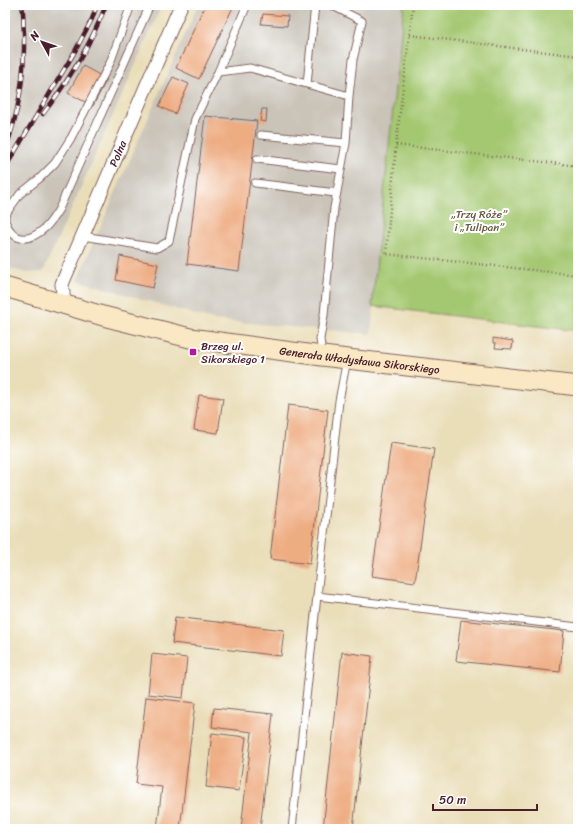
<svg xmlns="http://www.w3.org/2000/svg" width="583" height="834" font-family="Sriracha,sans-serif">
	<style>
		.industrial { fill: #c9c3b8 }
		.green { fill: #a4c871; stroke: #77744e }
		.building { fill: #eeac81 }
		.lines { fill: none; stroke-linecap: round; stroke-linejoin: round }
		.lane-casing { stroke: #82625d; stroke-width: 9 }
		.street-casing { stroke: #82625d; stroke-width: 15 }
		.secondary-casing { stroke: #82625d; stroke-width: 21 }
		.path { stroke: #82625d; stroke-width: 2.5; stroke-dasharray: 1 3; stroke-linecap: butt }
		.lane { stroke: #fff; stroke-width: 7 }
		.street { stroke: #fff; stroke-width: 13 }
		.secondary { stroke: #fae7c3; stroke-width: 19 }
		.rail-casing { stroke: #4a1f2b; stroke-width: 4.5 }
		.rail { stroke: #fff; stroke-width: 3; stroke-dasharray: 9; stroke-linecap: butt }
		.poi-dot { fill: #b5179e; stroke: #fff; stroke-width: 1.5 }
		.labels { text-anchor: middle; stroke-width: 4; stroke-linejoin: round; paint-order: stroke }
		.street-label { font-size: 11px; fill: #4a1f2b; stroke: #fff }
		.park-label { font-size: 11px; fill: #6a5a44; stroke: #fff }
		.poi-label { font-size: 11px; fill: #4a1f2b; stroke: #fff; text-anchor: start }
	</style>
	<rect width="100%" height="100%" fill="#fff"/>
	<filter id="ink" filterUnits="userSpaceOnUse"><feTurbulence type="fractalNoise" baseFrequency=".025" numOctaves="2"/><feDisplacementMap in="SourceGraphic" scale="8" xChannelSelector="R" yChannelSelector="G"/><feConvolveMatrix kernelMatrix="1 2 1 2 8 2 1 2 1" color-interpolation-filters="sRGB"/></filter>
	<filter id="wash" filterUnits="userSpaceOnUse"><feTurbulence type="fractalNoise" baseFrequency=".012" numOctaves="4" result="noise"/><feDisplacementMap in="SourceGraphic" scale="16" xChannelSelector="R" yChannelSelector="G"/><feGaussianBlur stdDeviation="0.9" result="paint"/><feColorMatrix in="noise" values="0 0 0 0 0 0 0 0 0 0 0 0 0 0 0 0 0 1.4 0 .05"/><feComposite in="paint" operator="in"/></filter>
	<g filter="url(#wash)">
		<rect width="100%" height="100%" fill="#eadeb9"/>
		<path class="industrial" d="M5,5H162L43,272L26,273L5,267Z
			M198,5H405L371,334L213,320L77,280Z"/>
		<path class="green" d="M404,5H578V331L372,306Z"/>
		<g id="blocks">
			<path class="building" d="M205,5H234L199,79L176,68Z
				M263,14L288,16L287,26L261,24Z
				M83,66L107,79L93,106L68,93Z
				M173,77L189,84L175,114L159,106Z
				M262,109H267L266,122L260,121Z
				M205,116L257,121L239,271L187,264Z
				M120,256L158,264L153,288L116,280Z
				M493,338L513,341L512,349L495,348L496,343H493Z
				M199,395L223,398L218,433L194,430Z
				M288,405L328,410L310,564L270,559Z
				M391,443L434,449L415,582L372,576Z
				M175,617L284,630L281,656L172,643Z
				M461,620L564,631L560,672L456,661Z
				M342,652L372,656L353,829H323Z
				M152,654L187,658L183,698L148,694Z
				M146,697L195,703L180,829H157L162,787L136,784Z
				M214,708L273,714L260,829H241L252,732L212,727Z
				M212,733L246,737L239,791L206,787Z"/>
		</g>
	</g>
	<g filter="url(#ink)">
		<use href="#blocks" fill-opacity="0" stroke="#82625d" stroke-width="1"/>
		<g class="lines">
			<g class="lane-casing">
				<path id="lane" d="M331,5L362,21L353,60L349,96
					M218,72L247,5
					M307,84L315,5
					M261,135L346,143
					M257,159L341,169
					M255,183L336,193
					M5,219V215L20,194L40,178L55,163L71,138L110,63L131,5
					M5,221C14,244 30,242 46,227C51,222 55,215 59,209L150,5
					M83,236L157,248L169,241L195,119L218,72L250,68L349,96L346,143L334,208L324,315L320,339L322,354
					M347,359L339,401L317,596L578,627
					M292,829L317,596"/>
			</g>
			<g class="street-casing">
				<g id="street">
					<path id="s1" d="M64,304L62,284L181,5"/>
				</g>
			</g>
			<g class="secondary-casing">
				<g id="secondary">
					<path id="s2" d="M5,287L103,316L190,338L322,356L578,386"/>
				</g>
			</g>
			<path class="path" d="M413,5L396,145L386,254L578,275
				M410,35L578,56
				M396,145L578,166"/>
			<use href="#lane" class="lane"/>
			<use href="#street" class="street"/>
			<use href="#secondary" class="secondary"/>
			<g class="rail-casing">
				<path id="rail" d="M43,114C70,79 90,46 106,5
					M5,150C19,113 25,73 24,33C23,23 24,14 22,5
					M5,168L74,53L92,19L97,5"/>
			</g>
			<use href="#rail" class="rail"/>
		</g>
	</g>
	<rect class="poi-dot" x="189" y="348" width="8" height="8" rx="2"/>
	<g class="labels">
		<g class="street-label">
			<text dy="4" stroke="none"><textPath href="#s1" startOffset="162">Polna</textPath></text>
			<text dy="4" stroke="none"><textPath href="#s2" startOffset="363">Generała Władysława Sikorskiego</textPath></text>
		</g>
		<g class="park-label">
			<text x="479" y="218">„Trzy Róże”<tspan x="479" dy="13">i „Tulipan”</tspan></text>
		</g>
		<g class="poi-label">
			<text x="201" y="350">Brzeg ul.<tspan x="201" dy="13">Sikorskiego 1</tspan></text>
		</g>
	</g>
	<rect width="583" height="834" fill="none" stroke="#fff" stroke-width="20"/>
	<g transform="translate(42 42) rotate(310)" stroke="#ffffff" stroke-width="3" paint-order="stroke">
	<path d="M0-3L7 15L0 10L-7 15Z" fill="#4a1f2b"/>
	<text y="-6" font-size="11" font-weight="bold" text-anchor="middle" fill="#4a1f2b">N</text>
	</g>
	<path d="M433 804v6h104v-6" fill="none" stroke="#4a1f2b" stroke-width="2"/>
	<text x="439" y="804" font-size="12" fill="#4a1f2b" stroke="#ffffff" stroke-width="3" paint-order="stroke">50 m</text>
</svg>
